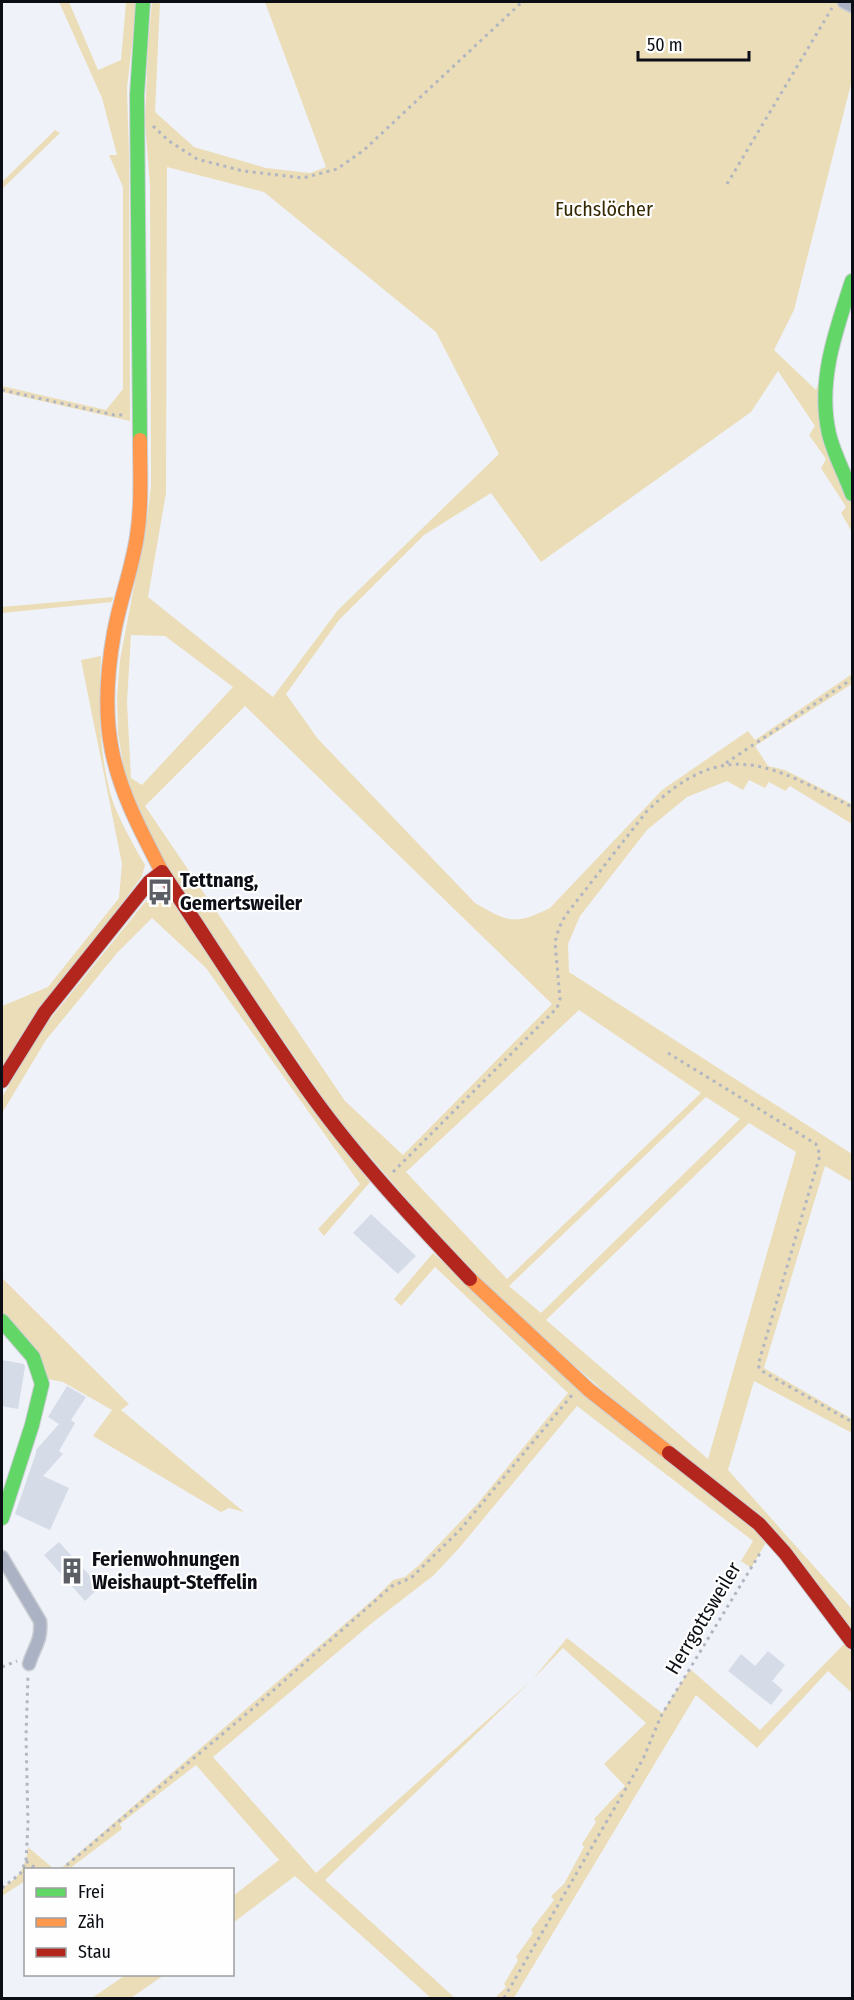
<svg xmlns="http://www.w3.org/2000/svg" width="854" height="2000" font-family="'Fira Sans Condensed',sans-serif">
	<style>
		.green { fill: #ebddb8; fill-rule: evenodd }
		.building { fill: #d5dbe7 }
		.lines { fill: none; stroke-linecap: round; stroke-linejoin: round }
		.street-casing { stroke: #cbced4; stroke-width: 15 }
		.fast-casing { stroke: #cbced4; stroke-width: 16 }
		.slow-casing { stroke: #cbced4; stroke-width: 16 }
		.jam-casing { stroke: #cbced4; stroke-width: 16 }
		.path { stroke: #b1b6c1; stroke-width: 3; stroke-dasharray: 3 4.5; stroke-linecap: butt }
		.street { stroke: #abb2c3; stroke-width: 12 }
		.fast { stroke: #63d668; stroke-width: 14 }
		.slow { stroke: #ff974d; stroke-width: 14 }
		.jam { stroke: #b3261e; stroke-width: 14 }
		.labels { text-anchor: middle; stroke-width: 4.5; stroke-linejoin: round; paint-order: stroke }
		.park-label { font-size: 20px; fill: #352700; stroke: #fefefe }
		.poi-label { font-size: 20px; font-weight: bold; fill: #0b0e14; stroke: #fefefe; text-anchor: start }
		.street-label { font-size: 20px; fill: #0b0e14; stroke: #fefefe }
	</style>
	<rect width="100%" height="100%" fill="#eff2f9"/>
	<path class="green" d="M59,2H69L98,70L121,60L126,2H137L127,88L129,156L130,421L2,392V386L106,410L123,389V187L109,155H117L102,98Z
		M152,2H160L155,112L194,147L266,168L310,173L326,167L265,2H836L852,12V80L794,310L774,350L816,390L826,359L821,395L852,502V532L841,513L846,507L821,468L826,459L809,435L815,426L778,371L751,412L541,562L491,493L424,535L339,620L286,694L318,739L475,903C509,923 515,925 550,908L662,790L748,731L755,740L852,674V684L755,746L768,766L785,770L852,804V824L790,786L785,791L769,782L765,788L749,780L743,790L727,781L687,797L647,830L580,916L568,944L569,972L852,1154V1182L825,1166L764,1368L852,1419V1433L754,1381L728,1470L852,1609V1633L799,1562L534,1330L455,1255L336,1117L175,883L149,833L126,781L118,733L117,696L120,660L148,512L151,485L150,185L145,121L148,45ZM167,167L264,192L436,332L499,454L338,610L273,697L148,597L166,493ZM131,635L165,636L233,687L142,785L131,778L127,702ZM245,706L552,1004L403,1155L345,1101L145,806ZM579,1010L701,1093L507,1279L406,1172ZM706,1097L740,1119L541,1313L509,1286ZM749,1123L796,1152L708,1459L546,1320Z
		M55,130L60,133L2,189V182Z
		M113,597L112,602L2,613V607Z
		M101,656C99,704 98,752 112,799C119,820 134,846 145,865L142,876L2,1067V1006L48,987L119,898L122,864L81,660Z
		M154,891H165L276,1058L370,1182L324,1236L318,1229L360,1184L206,968L152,918L117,953L46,1040L2,1113V1097L43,1028Z
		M433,1253L767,1541L751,1568L741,1561L753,1541L577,1406L460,1547L434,1575L372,1623L213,1757L316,1873L532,1680L567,1638L662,1713L690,1669L760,1730L845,1643L852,1653V1693L828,1671L757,1748L696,1695L514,1998H495L506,1987L504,1984L518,1960L516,1957L533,1933L531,1930L554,1900L551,1896L564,1884L584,1847L582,1844L596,1822L594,1819L625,1786L604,1764L646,1723L563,1648L532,1680L325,1880L455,1998H431L295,1876L233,1923V1896L279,1860L196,1765L120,1824L122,1829L69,1869L59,1870L376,1597L393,1580L405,1577L419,1565L478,1503L568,1393L435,1267L401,1306L394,1299Z
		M2,1278L129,1404L121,1410L244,1512L229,1508L221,1512L93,1436L112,1410L63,1382L48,1379L2,1317Z
		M28,1847L54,1869L26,1870L25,1881L2,1896V1888C19,1878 26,1867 28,1847Z
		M127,1974L164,1975L131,1998H92Z"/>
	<path class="building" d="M371,1214L416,1256L398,1274L353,1233Z
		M2,1360L24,1364L25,1367L18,1409L2,1406Z
		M67,1386L86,1397L71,1420L75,1423L59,1451L63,1454L43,1476L69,1488L50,1530L15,1514L36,1453V1450L59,1424L48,1417Z
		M59,1542L100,1587L85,1601L44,1555Z
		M768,1651L785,1665L772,1681L783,1690L771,1705L728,1671L741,1654L755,1666Z"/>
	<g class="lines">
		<g class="street-casing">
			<path id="street" d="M844,2L852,6
				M2,1557L40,1621C42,1641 34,1647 29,1664"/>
		</g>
		<g class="fast-casing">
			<path id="fast" d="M852,281C836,330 817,381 829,434C834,455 845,474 852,494
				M140,440L137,95L143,2
				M2,1321L33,1357L42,1384L32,1425L2,1518"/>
		</g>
		<g class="slow-casing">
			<path id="slow" d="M140,440C140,472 142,504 137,536C132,569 120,600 114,633C107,672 104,712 112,751C121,795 142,833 162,872
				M470,1279L589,1390L669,1453"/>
		</g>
		<g class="jam-casing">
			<path id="jam" d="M162,872C212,947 260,1023 312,1096C359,1161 415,1221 470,1279
				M2,1081L45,1012L149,882L162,872
				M669,1453L759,1524L785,1553L852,1642"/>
		</g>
		<path class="path" d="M153,126L169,141L197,159L243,171L303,178L337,169L364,150L522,2
			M727,184L832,8
			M2,390L114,415H123
			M726,763L852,679
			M668,1053L816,1144L820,1155L758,1365L760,1370L852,1422
			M393,1172L557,1008L560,999L555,942L559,928L565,916L647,811C725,736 769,764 852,807
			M2,1667L17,1661
			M26,1861L38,1870
			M61,1870L251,1710L392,1586L411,1578L460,1530L572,1395
			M2,1888L20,1874L26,1861L28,1824L26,1736L28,1676
			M504,1998L643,1759L661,1716L762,1550"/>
		<use href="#street" class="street"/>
		<use href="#fast" class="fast"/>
		<use href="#slow" class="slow"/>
		<use href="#jam" class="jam"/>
	</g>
	<defs>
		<g id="bus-bare" transform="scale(2.07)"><path d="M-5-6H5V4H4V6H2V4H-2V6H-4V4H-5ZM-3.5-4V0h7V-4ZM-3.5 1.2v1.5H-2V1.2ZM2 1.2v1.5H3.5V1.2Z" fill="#5b5e64" stroke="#fefefe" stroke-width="2.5" paint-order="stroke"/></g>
		<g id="building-bare" transform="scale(2.07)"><path d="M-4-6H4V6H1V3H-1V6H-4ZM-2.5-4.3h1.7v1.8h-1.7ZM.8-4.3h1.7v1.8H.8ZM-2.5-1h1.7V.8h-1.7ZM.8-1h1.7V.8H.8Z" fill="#5b5e64" stroke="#fefefe" stroke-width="2.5" paint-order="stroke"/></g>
	</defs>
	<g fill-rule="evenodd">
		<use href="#bus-bare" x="160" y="892"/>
		<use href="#building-bare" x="72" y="1571"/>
	</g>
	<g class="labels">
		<g class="park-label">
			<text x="604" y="216">Fuchslöcher</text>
		</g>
		<g class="poi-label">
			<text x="180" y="887">Tettnang,<tspan x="180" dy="23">Gemertsweiler</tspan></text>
			<text x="92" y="1566">Ferienwohnungen<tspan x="92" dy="23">Weishaupt-Steffelin</tspan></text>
		</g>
		<g class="street-label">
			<text transform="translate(703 1618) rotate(-59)" y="7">Herrgottsweiler</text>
		</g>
	</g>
	<rect width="854" height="2000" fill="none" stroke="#0b0e14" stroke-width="6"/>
	<rect x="24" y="1868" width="210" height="108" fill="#fefefe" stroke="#9d9ea0" stroke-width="1.5"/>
	<rect x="36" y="1888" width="30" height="9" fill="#63d668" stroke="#9d9ea0" stroke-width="1.5"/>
	<text x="78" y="1898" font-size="18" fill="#0b0e14">Frei</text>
	<rect x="36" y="1918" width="30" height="9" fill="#ff974d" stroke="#9d9ea0" stroke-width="1.5"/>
	<text x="78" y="1928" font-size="18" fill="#0b0e14">Zäh</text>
	<rect x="36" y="1948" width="30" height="9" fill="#b3261e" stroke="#9d9ea0" stroke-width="1.5"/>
	<text x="78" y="1958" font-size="18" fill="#0b0e14">Stau</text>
	<path d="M638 51v9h111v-9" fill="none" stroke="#0b0e14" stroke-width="3"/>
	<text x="647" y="51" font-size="18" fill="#0b0e14" stroke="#fefefe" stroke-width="4.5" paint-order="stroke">50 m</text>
</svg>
